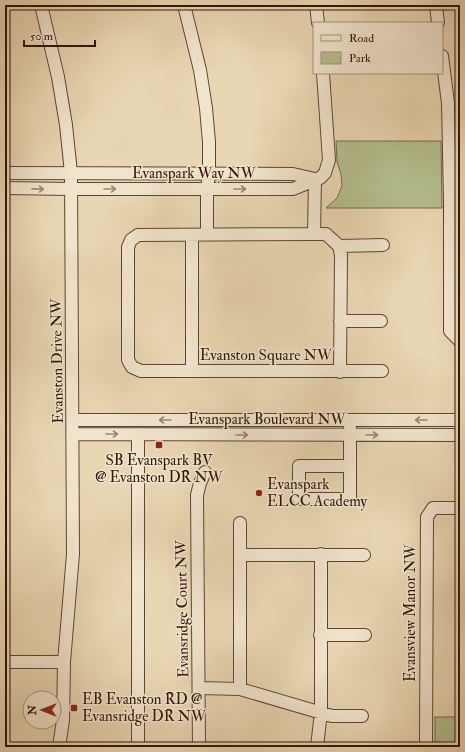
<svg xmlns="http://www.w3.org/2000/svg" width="465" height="752" font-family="'IM FELL Double Pica',serif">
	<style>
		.green { fill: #b4be8e; stroke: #726a4c }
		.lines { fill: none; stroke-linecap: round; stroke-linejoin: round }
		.minor-casing { stroke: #5e4533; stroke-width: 14 }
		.minor { stroke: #f1e4cd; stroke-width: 12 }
		.oneway { stroke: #9a8775 }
		.poi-dot { fill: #8f2418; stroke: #f1e4cd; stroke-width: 1.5 }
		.labels { text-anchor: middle; stroke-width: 3; stroke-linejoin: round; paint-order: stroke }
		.street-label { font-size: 15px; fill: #301509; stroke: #f1e4cd }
		.poi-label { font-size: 15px; fill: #301509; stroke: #f1e4cd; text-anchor: start }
	</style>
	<rect width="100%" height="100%" fill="#e9d6b2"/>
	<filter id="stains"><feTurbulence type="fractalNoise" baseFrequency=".005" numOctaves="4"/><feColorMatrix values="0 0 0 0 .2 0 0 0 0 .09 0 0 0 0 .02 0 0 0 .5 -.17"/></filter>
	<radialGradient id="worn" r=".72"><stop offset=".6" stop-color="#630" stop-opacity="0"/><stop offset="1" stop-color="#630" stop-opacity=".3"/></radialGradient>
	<path class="green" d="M336,141H441L442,208H326L337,198L342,186L341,174L337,162Z
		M435,717H460V747H435Z"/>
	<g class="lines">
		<g class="minor-casing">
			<path id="minor" d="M41,5L58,77L66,125L71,173L73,554L64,662L63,720L59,747
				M184,5L200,70L206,108L209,142V174L207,189V234
				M316,5L318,23
				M436,5L438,23
				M442,56L448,103L450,202V331L460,341
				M5,173L293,174L315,179
				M315,179L314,234H326L339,246L341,255L340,372
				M5,188L71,189H293L320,178L325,173L329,160L323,73
				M314,234L138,235L131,240L128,247V360L132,367L141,371H382
				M339,246L383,245
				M340,321H381
				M192,371V235
				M73,420H460
				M73,434L460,435
				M138,434V747
				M350,466H299V499H350V428
				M240,555H364
				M320,635H365
				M5,662H64
				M199,688L240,689L332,716H362
				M240,689V523
				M199,747L197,495L200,483L205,472
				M317,747L321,712V554
				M426,747L427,517L433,508H460"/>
		</g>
		<use href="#minor" class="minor"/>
	</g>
	<defs><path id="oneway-shaft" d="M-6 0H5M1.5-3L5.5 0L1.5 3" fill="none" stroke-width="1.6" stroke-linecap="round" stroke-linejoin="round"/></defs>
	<g class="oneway">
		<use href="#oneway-shaft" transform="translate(38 189) rotate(1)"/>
		<use href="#oneway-shaft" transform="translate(110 189)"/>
		<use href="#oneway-shaft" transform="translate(240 189)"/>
		<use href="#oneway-shaft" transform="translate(165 420) rotate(-180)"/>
		<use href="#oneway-shaft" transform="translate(421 420) rotate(-180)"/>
		<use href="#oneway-shaft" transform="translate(112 434)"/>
		<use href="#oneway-shaft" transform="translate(242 435)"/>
		<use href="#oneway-shaft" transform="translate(372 435)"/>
	</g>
	<g class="poi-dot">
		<rect x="155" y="441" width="8" height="8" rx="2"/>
		<circle cx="259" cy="493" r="4"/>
		<rect x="70" y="704" width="8" height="8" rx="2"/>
	</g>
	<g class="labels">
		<g class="street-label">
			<text x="194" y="178">Evanspark Way NW</text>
			<text x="266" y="360">Evanston Square NW</text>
			<text transform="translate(57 361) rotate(-91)" y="5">Evanston Drive NW</text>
			<text x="267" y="424">Evanspark Boulevard NW</text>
			<text transform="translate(182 609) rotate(-91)" y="5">Evansridge Court NW</text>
			<text transform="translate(410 613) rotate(-90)" y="5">Evansview Manor NW</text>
		</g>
		<g class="poi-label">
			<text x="159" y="465" text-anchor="middle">SB Evanspark BV<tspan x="159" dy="17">@ Evanston DR NW</tspan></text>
			<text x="267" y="489">Evanspark<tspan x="267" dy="17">ELCC Academy</tspan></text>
			<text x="82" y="704">EB Evanston RD @<tspan x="82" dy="17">Evansridge DR NW</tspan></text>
		</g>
	</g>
	<rect width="465" height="752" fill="none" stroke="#e9d6b2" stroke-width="20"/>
	<rect x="6" y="6" width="453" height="740" fill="none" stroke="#301509" stroke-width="2"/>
	<rect x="10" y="10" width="445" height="732" fill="none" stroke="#301509"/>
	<rect x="313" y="22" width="130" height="52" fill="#f1e4cd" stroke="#a4917f"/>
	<rect x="321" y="35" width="20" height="6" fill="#f1e4cd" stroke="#a4917f"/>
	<text x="349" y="42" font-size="12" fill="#301509">Road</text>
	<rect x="321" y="52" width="20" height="12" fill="#b4be8e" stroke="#a4917f"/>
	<text x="349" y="62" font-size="12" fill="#301509">Park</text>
	<g transform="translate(42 710) rotate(270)"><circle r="19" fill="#f1e4cd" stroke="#a4917f"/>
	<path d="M0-3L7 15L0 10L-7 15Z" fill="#8f2418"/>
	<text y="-6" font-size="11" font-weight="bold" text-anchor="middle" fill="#301509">N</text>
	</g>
	<path d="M24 40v6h71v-6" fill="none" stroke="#301509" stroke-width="2"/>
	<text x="30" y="40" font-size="12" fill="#301509" stroke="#f1e4cd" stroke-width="3" paint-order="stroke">50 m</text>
	<rect width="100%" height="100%" filter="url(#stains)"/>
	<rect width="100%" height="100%" fill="url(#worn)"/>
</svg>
